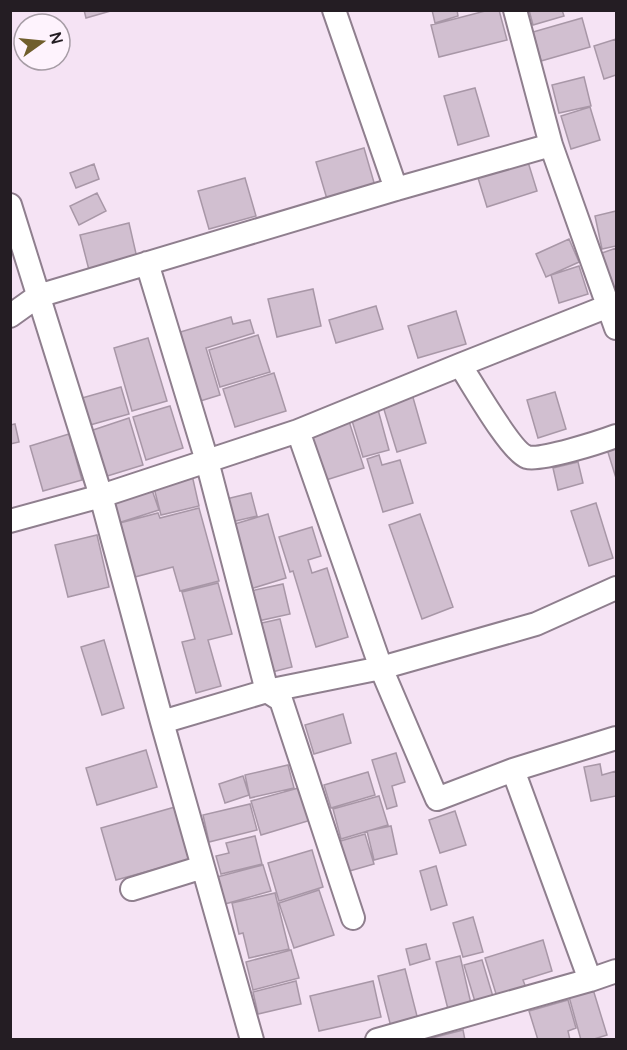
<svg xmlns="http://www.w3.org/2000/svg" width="627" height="1050" font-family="Manrope,sans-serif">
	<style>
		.building { fill: #d1bfd0; stroke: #a897a7; stroke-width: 1.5 }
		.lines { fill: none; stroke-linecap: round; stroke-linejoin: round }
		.minor-casing { stroke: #8f7f8e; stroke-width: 26 }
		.minor { stroke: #fff; stroke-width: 22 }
	</style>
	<rect width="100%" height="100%" fill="#f5e3f4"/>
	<path class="building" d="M84,10H114L86,18Z
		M432,10H457L458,16L435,23Z
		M489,10H499L507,40L439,57L431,25Z
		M529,10H562L564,16L533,25Z
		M582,18L590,47L541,61L533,32Z
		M616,39V75L604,79L594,46Z
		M584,77L591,106L559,113L552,85Z
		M475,88L489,136L458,145L444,96Z
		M590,107L600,140L571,149L561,116Z
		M364,148L375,186L327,199L316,162Z
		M528,162L537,191L487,207L478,178Z
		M94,164L99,179L76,188L70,173Z
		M245,178L256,216L209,229L198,191Z
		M97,193L106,211L79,225L70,206Z
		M616,211V246L602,249L595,216Z
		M129,223L137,258L89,270L80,235Z
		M569,239L579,262L546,277L536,254Z
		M616,248V289L613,290L602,253Z
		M579,266L588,294L559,303L551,275Z
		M313,289L321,326L277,337L268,299Z
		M376,306L383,329L336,343L329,320Z
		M456,311L466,344L418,358L408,326Z
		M231,317L233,324L250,320L254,333L206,348L220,395L197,402L177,333Z
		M258,335L270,372L220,387L209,350Z
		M148,338L167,401L132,411L114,348Z
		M274,373L286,411L235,427L223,389Z
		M121,387L129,414L90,425L82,398Z
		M555,392L566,429L538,438L527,400Z
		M412,394L426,443L397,452L382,403Z
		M170,406L183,448L146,460L133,417Z
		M377,406L389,450L363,457L350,414Z
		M347,415L364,468L326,480L309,427Z
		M129,418L143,465L104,477L90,431Z
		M15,424L19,442L10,444V425Z
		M69,434L82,480L43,491L30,446Z
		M616,443V478L606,446Z
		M379,455L382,465L400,460L413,503L383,512L367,459Z
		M578,462L583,483L558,490L553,468Z
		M192,475L199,506L161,515L153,484Z
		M151,487L159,510L118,523L111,500Z
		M251,493L257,516L227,523L222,500Z
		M596,503L613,558L589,566L571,511Z
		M199,508L219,581L180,591L173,567L131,578L116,524L158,513L160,518Z
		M268,514L286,578L247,590L228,526Z
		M420,514L453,607L422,619L389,525Z
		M312,527L321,556L308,560L312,573L327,568L348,637L316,647L293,571L290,572L279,537Z
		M97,535L109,587L68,597L55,545Z
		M218,583L232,634L208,640L221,686L196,693L182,642L195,639L182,592Z
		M283,584L290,614L258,621L251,591Z
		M280,619L292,667L268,673L257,624Z
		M104,640L124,708L102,715L81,647Z
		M343,714L351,743L314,754L305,725Z
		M146,750L157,787L97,805L86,768Z
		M396,753L405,782L392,786L397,806L387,809L372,760Z
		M600,764L602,775L616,771V796L591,801L584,767Z
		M288,765L294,788L250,798L245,775Z
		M368,772L375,795L331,808L324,785Z
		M243,776L249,795L225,803L219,784Z
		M302,787L311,820L261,835L251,801Z
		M379,796L388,825L341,839L333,809Z
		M250,804L257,830L209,842L203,815Z
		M175,807L189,860L116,880L101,828Z
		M455,811L466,845L440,853L429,820Z
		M391,826L397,854L374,860L367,831Z
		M365,834L374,864L346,872L337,842Z
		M255,836L262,864L221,874L216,856L229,853L226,843Z
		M312,850L323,887L279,901L268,863Z
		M263,865L271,891L225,904L217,877Z
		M436,866L447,905L431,910L420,871Z
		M319,890L334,935L294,948L279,903Z
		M275,893L289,949L249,958L243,933L239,934L232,903Z
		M473,917L483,952L463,957L453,923Z
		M543,940L552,971L523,980L526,988L497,997L485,958Z
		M426,944L430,959L410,965L406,949Z
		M291,950L299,978L253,990L246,962Z
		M460,956L472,1008L449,1013L436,962Z
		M482,960L494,1000L476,1005L464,965Z
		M405,969L418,1020L391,1027L378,976Z
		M296,981L301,1004L258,1014L253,992Z
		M373,981L381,1017L319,1031L310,996Z
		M592,986L607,1035L591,1040H581L568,993Z
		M568,1000L576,1028L568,1031L570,1040H538L529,1011Z
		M463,1030L465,1040H424Z"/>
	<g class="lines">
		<g class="minor-casing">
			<path id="minor" d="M334,10L396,189
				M515,10L551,145L616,328
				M10,205L101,496L162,722L252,1040
				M147,263L207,461L267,691L281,700L353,918
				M10,316L38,296L396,189L551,145
				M460,365C472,383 511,452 527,457C541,461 600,442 616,436
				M298,431L381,668L437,799L513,770L590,980
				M10,521L101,496L298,431L460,365L616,303
				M162,722L267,691L381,668L536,624L616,588
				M513,770L616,738
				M132,889L203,867
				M377,1040L590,980L616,971"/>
		</g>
		<use href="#minor" class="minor"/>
	</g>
	<rect width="627" height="1050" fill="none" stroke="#241d23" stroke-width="24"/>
	<g transform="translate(42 42) rotate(75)"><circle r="28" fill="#fef3fd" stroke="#a79da6" stroke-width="1.5"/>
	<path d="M0-4.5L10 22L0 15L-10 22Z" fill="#705e2c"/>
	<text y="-9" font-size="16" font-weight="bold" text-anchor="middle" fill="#241d23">N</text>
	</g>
</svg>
